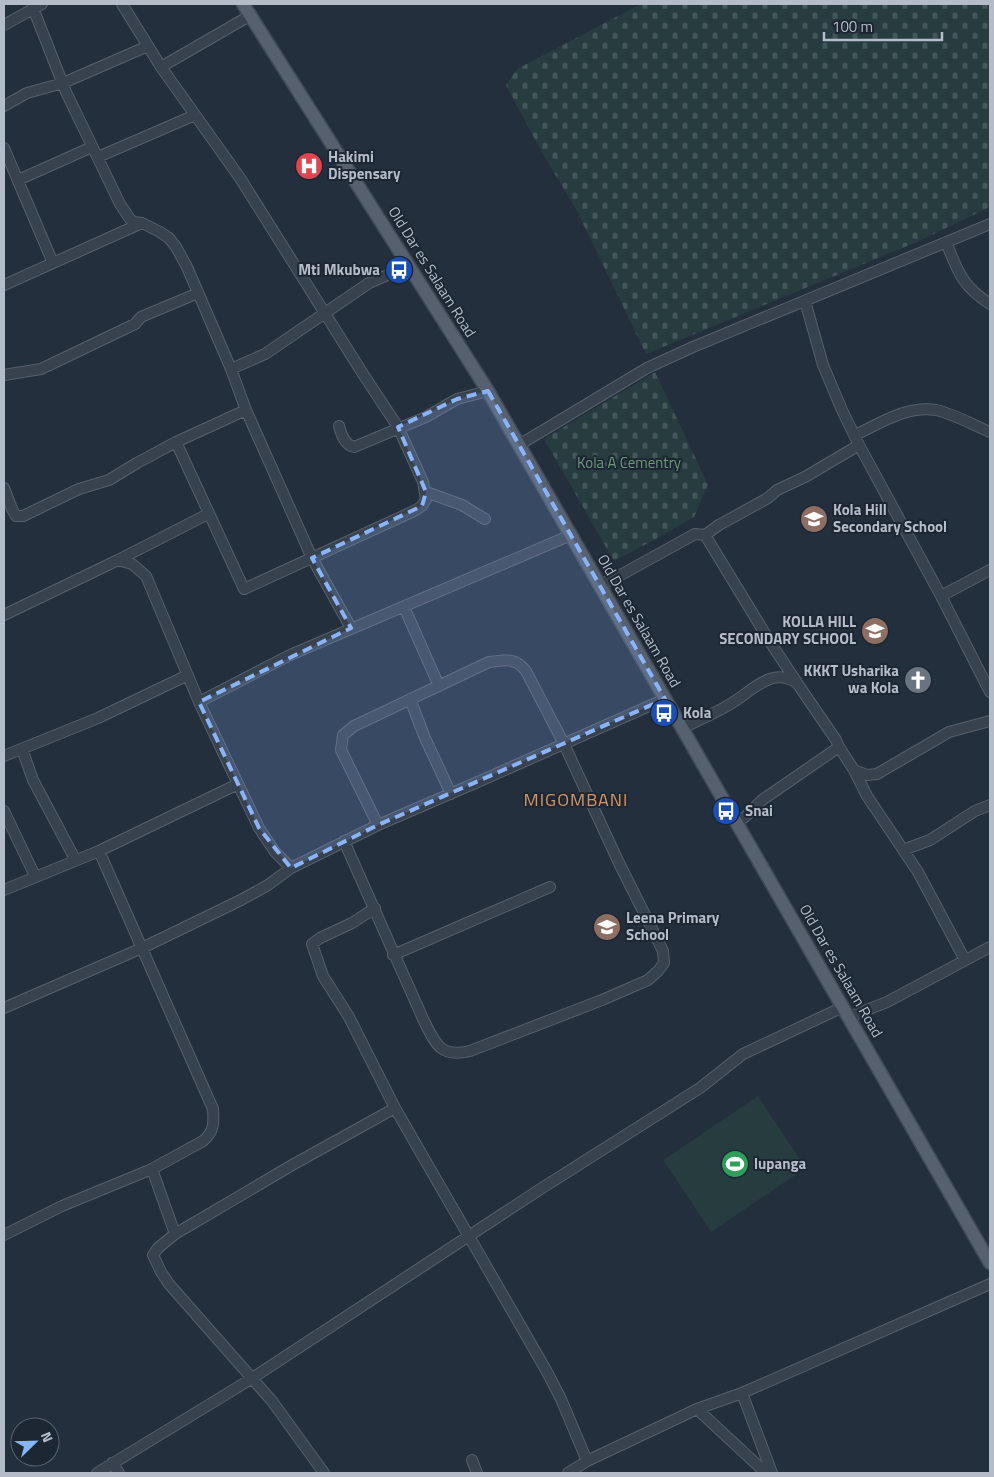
<svg xmlns="http://www.w3.org/2000/svg" width="994" height="1477" font-family="'Titillium Web',sans-serif">
	<style>
		.cemetery { fill: url(#cemetery-stones) }
		.green { fill: #263c3f }
		.lines { fill: none; stroke-linecap: round; stroke-linejoin: round }
		.minor-casing { stroke: #565f6c; stroke-width: 12 }
		.major-casing { stroke: #414a57; stroke-width: 15 }
		.minor { stroke: #38414e; stroke-width: 10 }
		.major { stroke: #56606e; stroke-width: 12 }
		.marked { fill: #8ab4f8; fill-opacity: 0.2; stroke: #8ab4f8; stroke-width: 4; stroke-dasharray: 10 6; stroke-linejoin: round }
		.labels { text-anchor: middle; stroke-width: 4; stroke-linejoin: round; paint-order: stroke }
		.poi-label { font-size: 15px; font-weight: bold; fill: #b4bcc9; stroke: #1d2633; text-anchor: start }
		.street-label { font-size: 15px; fill: #b4bcc9; stroke: #1d2633 }
		.park-label { font-size: 15px; fill: #6b9a76; stroke: #1d2633 }
		.quarter-label { font-size: 18px; letter-spacing: 1px; fill: #d59563; stroke: #1d2633 }
	</style>
	<defs>
		<pattern id="cemetery-stones" width="16" height="16" patternUnits="userSpaceOnUse" patternTransform="scale(1.25)"><rect width="16" height="16" fill="#263c3f"/><path d="M2 7V4a2 2 0 0 1 4 0v3zM10 15v-3a2 2 0 0 1 4 0v3z" fill="#435659"/></pattern>
	</defs>
	<rect width="100%" height="100%" fill="#242f3e"/>
	<path class="cemetery" d="M641,4H990V207L919,241L646,354L578,213L540,149L506,85L517,69Z
		M655,372L708,485L694,517L654,540L614,561L544,439Z"/>
	<path class="green" d="M758,1096L806,1168L711,1232L663,1160Z"/>
	<g class="lines">
		<g class="minor-casing">
			<path id="minor" d="M122,4L161,67L240,178L363,374L398,427L423,482L426,499L422,506L414,511L244,589L176,442
				M33,8L66,92L120,204L130,219L134,222L142,223L160,232L169,238L176,247L187,267L231,369L246,410L312,558L351,628
				M4,25L42,4
				M161,67L251,15
				M4,106L27,93L63,83L148,46
				M4,148L53,263
				M98,157L195,115
				M18,180L92,147
				M946,242C958,272 962,286 990,304
				M4,285L142,223
				M805,301L823,365L842,410L859,445L941,596L990,692
				M231,369L265,354L369,283L409,266
				M4,375L41,369L135,324L141,317L198,293
				M339,426C341,434 345,445 354,447L426,417L457,399L488,391
				M855,435C879,424 907,405 936,410C954,414 973,425 990,432
				M519,445L647,368L693,347L990,224
				M4,488L12,509L16,516H23L79,489L109,480L137,463L176,442L246,410
				M426,492L462,505L485,519
				M705,535L772,645L796,681
				M118,560L208,514
				M600,585L617,577L695,534L705,535L719,525L768,498L777,490L805,477L859,445
				M941,596L990,570
				M404,607L439,686
				M4,615L118,560L132,564L146,576L199,702L259,828L275,852L291,868L378,825L480,781L665,699
				M410,699L425,738L451,794
				M199,702L290,655L571,535
				M682,728C699,720 716,713 732,703C752,691 772,666 797,683L836,740L839,747L854,770L867,796L918,872L965,960
				M22,749L33,780L75,859
				M4,756L98,718L188,675
				M854,770L867,775L877,774L949,732L990,721
				M4,811L35,876
				M736,822L745,817L762,800L839,747
				M344,841L424,1021C436,1045 441,1058 470,1051L602,1000L648,980L658,971L664,963L663,951L619,863L564,744L526,671C515,657 506,660 489,662L354,726L343,735L341,750L378,825
				M903,850L930,840L975,811L990,805
				M4,890L99,851L238,784
				M375,908L352,923L320,938L312,944L323,976L349,1017L395,1108L546,1370L561,1399L587,1461
				M393,955L550,887
				M4,1008L142,948L241,900L268,885L291,868
				M849,1017L887,1002L990,947
				M152,1169L175,1234
				M4,1235L62,1206L152,1169L203,1141C214,1132 214,1123 213,1109L99,851
				M742,1393L772,1473
				M697,1409L766,1473
				M472,1460L477,1473
				M112,1463L119,1473
				M97,1473L251,1379L542,1188L700,1088L743,1054L843,1007
				M324,1473L272,1401L169,1284L161,1272L153,1255L158,1248L175,1234L294,1164L395,1108
				M568,1473L587,1461L697,1409L742,1393L990,1284"/>
		</g>
		<g class="major-casing">
			<path id="major" d="M243,4L488,391L990,1263"/>
		</g>
		<use href="#minor" class="minor"/>
		<use href="#major" class="major"/>
	</g>
	<path class="marked" d="M488,391L665,699L378,825L291,868L259,828L199,702L351,628L312,558L422,506L426,492L398,427L457,399Z"/>
	<defs>
		<g id="hospital-disc" transform="scale(1.4375)"><circle r="9.5" fill="#e0444e" stroke="#1d2633"/><path d="M-5-5h3v3.5h4V-5h3V5h-3V1.5h-4V5h-3Z" fill="#fff"/></g>
		<g id="bus-disc" transform="scale(1.4375)"><circle r="9.5" fill="#1a4fb4" stroke="#1d2633"/><path d="M-5-6H5V4H4V6H2V4H-2V6H-4V4H-5ZM-3.5-4V0h7V-4ZM-3.5 1.2v1.5H-2V1.2ZM2 1.2v1.5H3.5V1.2Z" fill="#fff"/></g>
		<g id="school-disc" transform="scale(1.4375)"><circle r="9.5" fill="#8d6e63" stroke="#1d2633"/><path d="M0-5L7-2L0 1L-7-2ZM-4 1L0 2.5L4 1V4Q0 6-4 4Z" fill="#fff"/></g>
		<g id="church-disc" transform="scale(1.4375)"><circle r="9.5" fill="#6b7280" stroke="#1d2633"/><path d="M-1.2-6h2.4v3.5h3.3v2.4h-3.3V6h-2.4V-.1h-3.3v-2.4h3.3Z" fill="#fff"/></g>
		<g id="stadium-disc" transform="scale(1.4375)"><circle r="9.5" fill="#2e9e5b" stroke="#1d2633"/><path d="M0-5a6.5 5 0 1 0 0 10a6.5 5 0 1 0 0-10ZM-3.5-1.8h7v3.6h-7Z" fill="#fff"/></g>
	</defs>
	<g fill-rule="evenodd">
		<use href="#hospital-disc" x="309" y="166"/>
		<use href="#bus-disc" x="399" y="270"/>
		<use href="#school-disc" x="814" y="519"/>
		<use href="#school-disc" x="875" y="631"/>
		<use href="#church-disc" x="918" y="680"/>
		<use href="#bus-disc" x="664" y="713"/>
		<use href="#bus-disc" x="726" y="811"/>
		<use href="#school-disc" x="607" y="927"/>
		<use href="#stadium-disc" x="735" y="1164"/>
	</g>
	<g class="labels">
		<g class="poi-label">
			<text x="328" y="162">Hakimi<tspan x="328" dy="17">Dispensary</tspan></text>
			<text x="380" y="275" text-anchor="end">Mti Mkubwa</text>
			<text x="833" y="515">Kola Hill<tspan x="833" dy="17">Secondary School</tspan></text>
			<text x="856" y="627" text-anchor="end">KOLLA HILL<tspan x="856" dy="17">SECONDARY SCHOOL</tspan></text>
			<text x="899" y="676" text-anchor="end">KKKT Usharika<tspan x="899" dy="17">wa Kola</tspan></text>
			<text x="683" y="718">Kola</text>
			<text x="745" y="816">Snai</text>
			<text x="626" y="923">Leena Primary<tspan x="626" dy="17">School</tspan></text>
			<text x="754" y="1169">lupanga</text>
		</g>
		<g class="street-label">
			<text transform="translate(432 272) rotate(58)" y="5">Old Dar es Salaam Road</text>
			<text transform="translate(639 621) rotate(60)" y="5">Old Dar es Salaam Road</text>
			<text transform="translate(841 971) rotate(60)" y="5">Old Dar es Salaam Road</text>
		</g>
		<g class="park-label">
			<text x="629" y="468">Kola A Cementry</text>
		</g>
		<g class="quarter-label">
			<text x="576" y="806">MIGOMBANI</text>
		</g>
	</g>
	<rect width="994" height="1477" fill="none" stroke="#b4bcc9" stroke-width="10"/>
	<g transform="translate(35 1442) rotate(67)"><circle r="24" fill="#1d2633" stroke="#59626f"/>
	<path d="M0-4L9 19L0 12L-9 19Z" fill="#8ab4f8"/>
	<text y="-8" font-size="14" font-weight="bold" text-anchor="middle" fill="#b4bcc9">N</text>
	</g>
	<path d="M824 32v8h118v-8" fill="none" stroke="#b4bcc9" stroke-width="2.5"/>
	<text x="832" y="32" font-size="15" fill="#b4bcc9" stroke="#1d2633" stroke-width="4" paint-order="stroke">100 m</text>
</svg>
